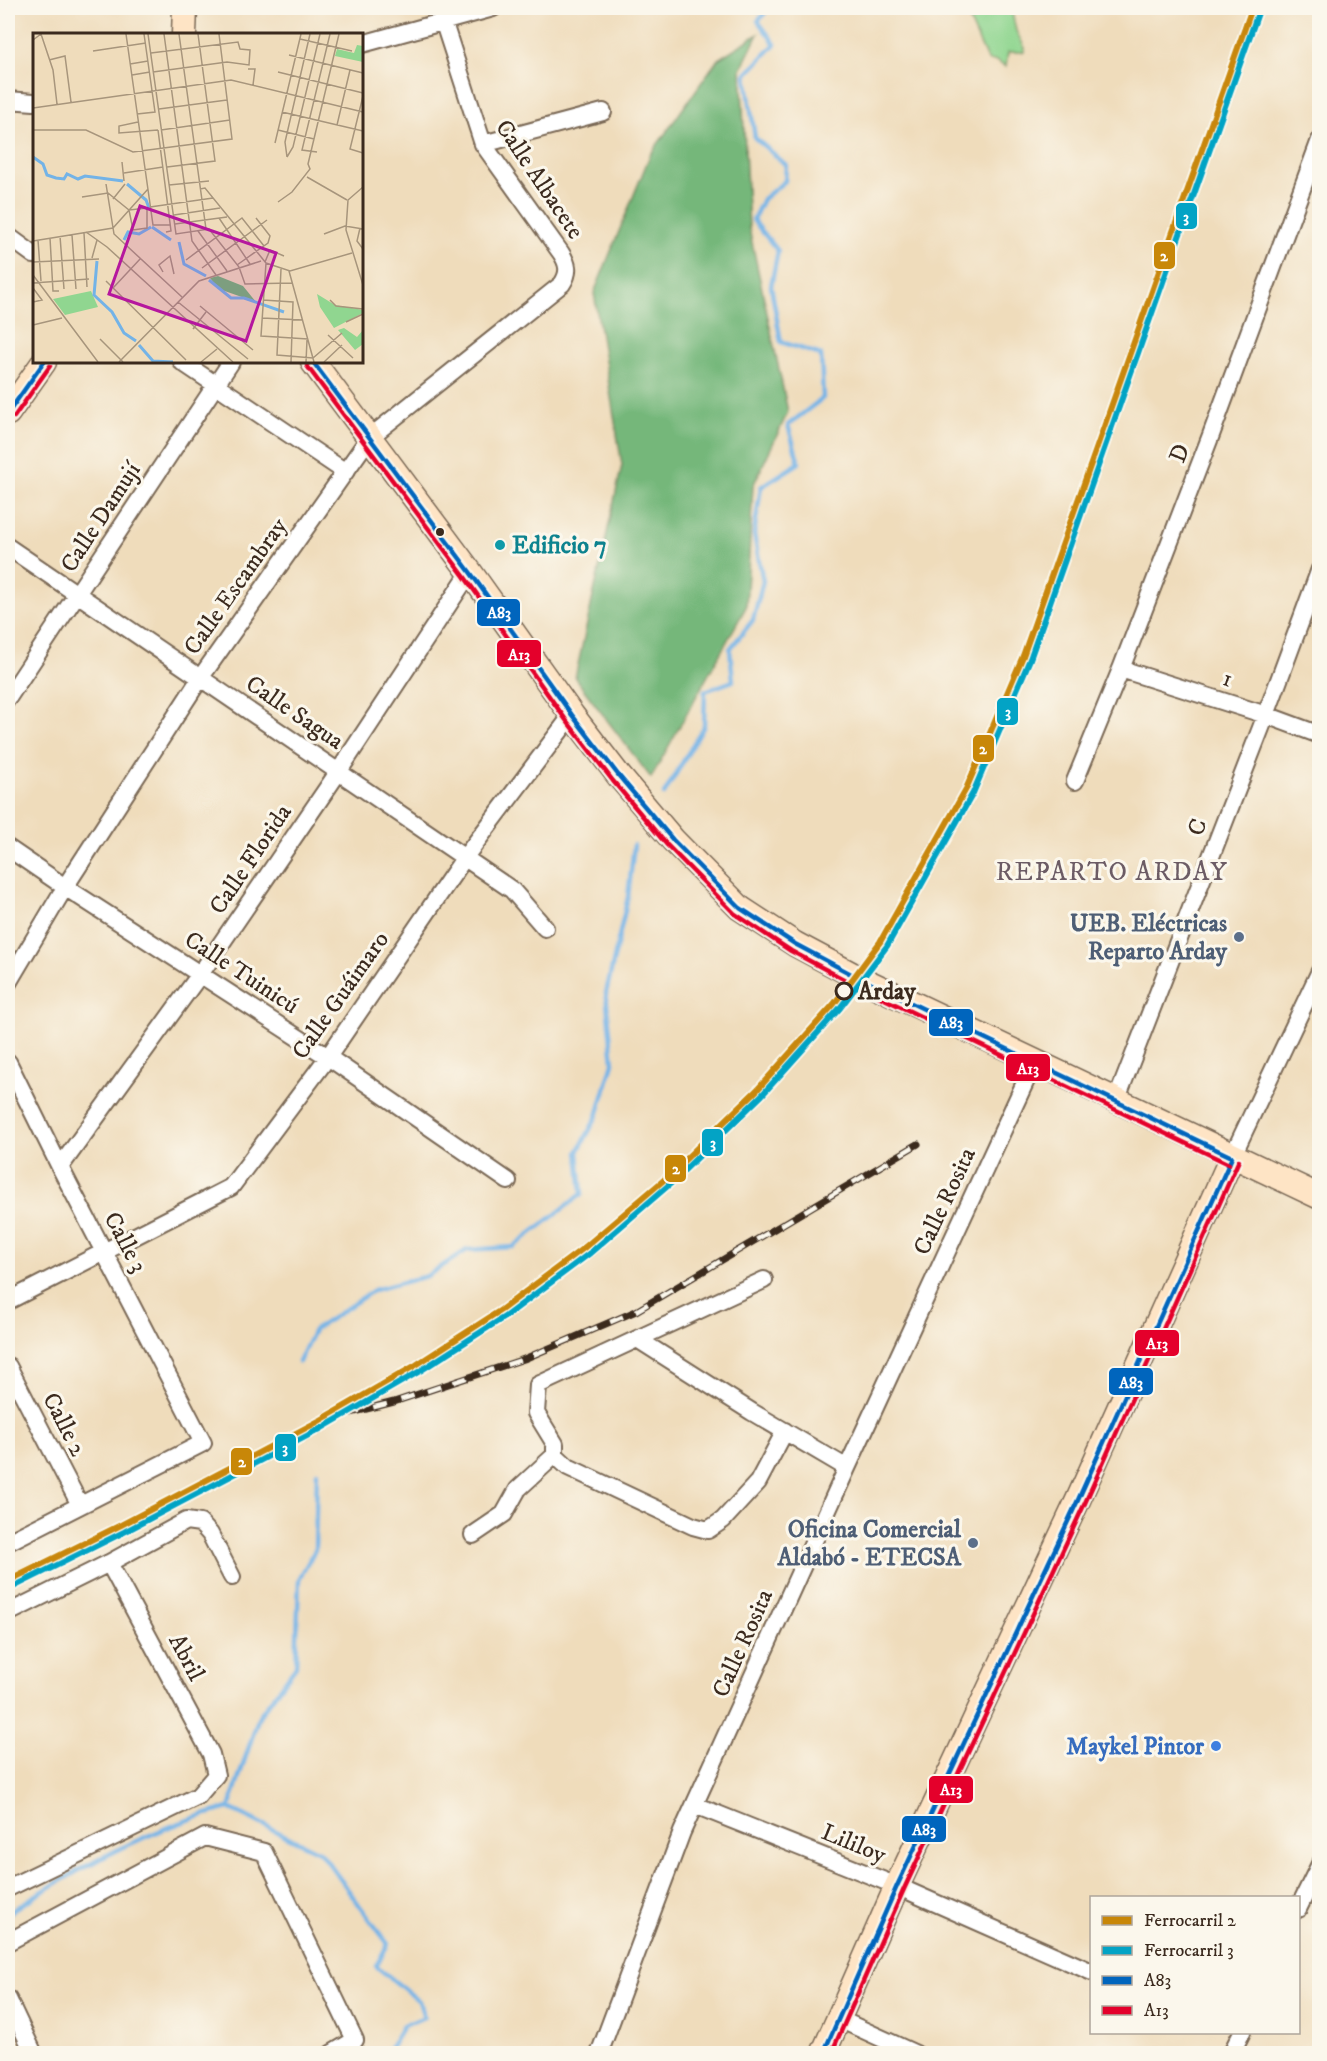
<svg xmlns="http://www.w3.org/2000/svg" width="1327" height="2061" font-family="'IM FELL DW Pica',serif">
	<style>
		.green { fill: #90d690; stroke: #668057; stroke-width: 1.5 }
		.forest { fill: #74b77a; stroke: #58704c; stroke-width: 1.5 }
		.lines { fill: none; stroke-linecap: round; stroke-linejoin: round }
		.stream { stroke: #73b3e7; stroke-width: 4.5 }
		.street-casing { stroke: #7a6855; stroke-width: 20 }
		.secondary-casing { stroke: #7a6855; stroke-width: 27 }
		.street { stroke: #fff; stroke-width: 16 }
		.secondary { stroke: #fee4c5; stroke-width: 24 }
		.rail-casing { stroke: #3b2a1e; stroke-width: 7 }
		.rail { stroke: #fbf7ec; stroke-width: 4.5; stroke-dasharray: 14; stroke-linecap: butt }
		.bus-1-casing { stroke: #fbf7ec; stroke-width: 9 }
		.bus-2-casing { stroke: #fbf7ec; stroke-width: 9 }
		.bus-1 { stroke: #0065bd; stroke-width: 4.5 }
		.bus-2 { stroke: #e4002b; stroke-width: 4.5 }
		.rail-1-casing { stroke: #fbf7ec; stroke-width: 10 }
		.rail-2-casing { stroke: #fbf7ec; stroke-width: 10 }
		.rail-1 { stroke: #c88708; stroke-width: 6 }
		.rail-2 { stroke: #03a3c5; stroke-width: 6 }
		.bus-dot { fill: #3b2a1e; stroke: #fbf7ec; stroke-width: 2 }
		.culture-dot { fill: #0f9aa8; stroke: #fbf7ec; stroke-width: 2 }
		.service-dot { fill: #5c6f8a; stroke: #fbf7ec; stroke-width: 2 }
		.stop-dot { fill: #fbf7ec; stroke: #3b2a1e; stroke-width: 3 }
		.shop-dot { fill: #3f7fe0; stroke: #fbf7ec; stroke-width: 2 }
		.labels { text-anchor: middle; stroke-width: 6; stroke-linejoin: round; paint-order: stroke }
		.street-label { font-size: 24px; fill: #3b2a1e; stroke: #fbf7ec }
		.culture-label { font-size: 24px; font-weight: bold; fill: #0d838f; stroke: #fbf7ec; text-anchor: start }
		.service-label { font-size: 24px; font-weight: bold; fill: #4e5e75; stroke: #fbf7ec; text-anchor: end }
		.stop-label { font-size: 24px; font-weight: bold; fill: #3b2a1e; stroke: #fbf7ec; text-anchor: start }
		.shop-label { font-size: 24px; font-weight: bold; fill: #366cbe; stroke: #fbf7ec; text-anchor: end }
		.neighbourhood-label { font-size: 26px; letter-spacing: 1.5px; fill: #6c5c65; stroke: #fbf7ec }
		.inset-river { fill: none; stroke: #73b3e7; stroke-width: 3 }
		.inset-road { fill: none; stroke: #a7957c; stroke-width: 1.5 }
		.view { fill: #b5179e; fill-opacity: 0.15; stroke: #b5179e; stroke-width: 3 }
		.inset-edge { fill: none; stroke: #3b2a1e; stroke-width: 3 }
		.line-badge { stroke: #fbf7ec; stroke-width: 2 }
		.badge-label { font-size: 16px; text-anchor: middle; font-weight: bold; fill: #fff }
	</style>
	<rect width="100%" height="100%" fill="#fbf7ec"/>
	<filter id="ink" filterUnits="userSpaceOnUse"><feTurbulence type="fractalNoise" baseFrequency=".0167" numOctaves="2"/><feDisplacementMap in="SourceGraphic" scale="12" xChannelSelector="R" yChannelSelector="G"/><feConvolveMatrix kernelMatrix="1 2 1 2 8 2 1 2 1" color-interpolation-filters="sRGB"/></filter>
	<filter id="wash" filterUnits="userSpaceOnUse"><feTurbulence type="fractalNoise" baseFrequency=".008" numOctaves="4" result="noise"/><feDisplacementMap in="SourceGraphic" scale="24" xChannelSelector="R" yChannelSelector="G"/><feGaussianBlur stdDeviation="1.35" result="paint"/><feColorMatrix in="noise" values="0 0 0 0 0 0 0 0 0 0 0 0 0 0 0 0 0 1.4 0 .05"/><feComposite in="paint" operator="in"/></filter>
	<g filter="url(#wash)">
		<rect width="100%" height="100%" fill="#efdcbb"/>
		<path class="green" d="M964,8H1011L1016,31L1025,48L1024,52H1008L1006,67L996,61H989L986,57Z"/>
		<path class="forest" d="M758,34L741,69L749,228L788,412L753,486L746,607L651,778L575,678L622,465L594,293L650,155L718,59Z"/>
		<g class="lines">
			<path class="stream" d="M664,794L704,726L705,691L733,681L730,649L753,620L763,581L754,534L761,487L799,463L788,425L823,398L821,355L781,342L771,286L778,251L753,220L763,199L785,181L786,165L755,138L746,75L775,44L758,21L769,8L786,9V8
				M299,1362L314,1330L374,1290L427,1276L467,1250L513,1247L582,1194L578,1152L597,1116L613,1063L606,993L628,897L634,845
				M229,1808L259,1716L296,1666L299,1579L315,1550L317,1472
				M8,1914C22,1903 39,1894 55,1884C109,1852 167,1823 229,1808L321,1853L388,1944L376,1966L419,2001L424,2017L403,2026L388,2051L389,2054"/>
		</g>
	</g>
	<g filter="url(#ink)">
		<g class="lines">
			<g class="street-casing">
				<path id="street" d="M362,44L493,8
					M8,100L34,102
					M483,144L603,112
					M8,236L34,255
					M182,362L344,471
					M8,547L512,890L545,928
					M1121,669L1266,715L1320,735
					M8,698L231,362
					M1075,781L1121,669L1211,435L1320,140
					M8,848L65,887L328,1057L508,1181
					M8,983L65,887L201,677L369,438L562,284C570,272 568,264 561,253L483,144L439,8
					M8,1062L60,1167L203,1443L8,1542
					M1116,1101L1266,715L1320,569
					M1232,1157L1320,971
					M60,1167L201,973L339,771L470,572
					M764,1280L538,1385L536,1413L555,1444V1455L568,1467L693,1526L708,1530L723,1520L758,1482L785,1431
					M8,1301L231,1187L328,1057L465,857L572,715
					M639,1340L752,1412L847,1468
					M8,1366L80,1505
					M473,1535L504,1514L518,1489L555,1455
					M8,1613L109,1563L186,1521L200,1523L210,1534L232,1577
					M695,1805L897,1886L1092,1972
					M8,1888L198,1796L216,1775L211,1754L109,1563
					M1298,1909L1320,1864
					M8,1942L205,1837L264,1852L355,2040L331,2054
					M8,1999L34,2054
					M839,2019L916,2054
					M599,2054L682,1832L847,1468L1034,1063
					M1231,2054L1242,2032"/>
			</g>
			<g class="secondary-casing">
				<path id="secondary" d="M184,34L185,8
					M313,362L470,572L572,715L619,776L673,840L740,908L795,944L855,976L1320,1197
					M8,413L44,362
					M823,2054L897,1886L1078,1500L1232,1157"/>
			</g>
			<use href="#street" class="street"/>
			<use href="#secondary" class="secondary"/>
			<g class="rail-casing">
				<path id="rail" d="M319,1421L394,1402L524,1359L636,1311L918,1144"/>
			</g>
			<use href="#rail" class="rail"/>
			<g class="bus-1-casing">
				<path id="bus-1" d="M313,362L470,572L572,715L619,776L673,840L740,908L795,944L855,976L1232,1157
					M8,413L44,362
					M823,2054L897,1886L1078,1500L1232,1157"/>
			</g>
			<g class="bus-2-casing">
				<path id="bus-2" d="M307,366L464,576L566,720L613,781L667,845L735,914L791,951L851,983L1229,1164
					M14,417L50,366
					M831,2054L904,1889L1085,1503L1239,1160"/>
			</g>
			<use href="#bus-1" class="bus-1"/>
			<use href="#bus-2" class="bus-2"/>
			<g class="rail-1-casing">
				<path id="rail-1" d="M8,1581L121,1525L319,1421L416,1365L501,1310L585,1247L665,1179L757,1090L834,1004L880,942L966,789L1023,656L1252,8"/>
			</g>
			<g class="rail-2-casing">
				<path id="rail-2" d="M11,1588L124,1532L322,1428L420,1371L506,1316L590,1253L670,1184L762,1095L840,1008L887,946L973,793L1030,659L1259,10"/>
			</g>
			<use href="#rail-1" class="rail-1"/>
			<use href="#rail-2" class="rail-2"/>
		</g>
	</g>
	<circle class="bus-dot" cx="440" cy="532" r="5"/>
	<circle class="culture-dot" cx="500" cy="545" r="6"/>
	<g class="service-dot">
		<circle cx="1239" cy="937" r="6"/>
		<circle cx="973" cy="1543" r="6"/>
	</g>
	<circle class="stop-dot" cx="844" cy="991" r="8"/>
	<circle class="shop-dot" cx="1216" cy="1746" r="6"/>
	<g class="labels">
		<g class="street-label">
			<text transform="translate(540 179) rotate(56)" y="8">Calle Albacete</text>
			<text transform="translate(1179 453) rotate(-69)" y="8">D</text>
			<text transform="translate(100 517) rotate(-57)" y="8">Calle Damují</text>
			<text transform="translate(235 586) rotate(-55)" y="8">Calle Escambray</text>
			<text transform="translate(1228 678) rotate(18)" y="8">1</text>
			<text transform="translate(295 712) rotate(34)" y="8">Calle Sagua</text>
			<text transform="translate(1197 827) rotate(-69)" y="8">C</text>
			<text transform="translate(250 859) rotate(-56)" y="8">Calle Florida</text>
			<text transform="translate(242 972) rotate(33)" y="8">Calle Tuinicú</text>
			<text transform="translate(340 995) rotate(-55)" y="8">Calle Guáimaro</text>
			<text transform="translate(944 1201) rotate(-65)" y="8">Calle Rosita</text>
			<text transform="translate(126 1242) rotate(62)" y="8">Calle 3</text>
			<text transform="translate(65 1424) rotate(63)" y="8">Calle 2</text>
			<text transform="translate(742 1643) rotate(-66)" y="8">Calle Rosita</text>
			<text transform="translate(187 1657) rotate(62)" y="8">Abril</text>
			<text transform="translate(854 1843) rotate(22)" y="8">Lililoy</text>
		</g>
		<g class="culture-label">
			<text x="512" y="553">Edificio 7</text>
		</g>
		<g class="service-label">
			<text x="1227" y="931">UEB. Eléctricas<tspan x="1227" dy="28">Reparto Arday</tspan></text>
			<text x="961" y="1537">Oficina Comercial<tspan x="961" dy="28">Aldabó - ETECSA</tspan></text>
		</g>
		<g class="stop-label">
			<text x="858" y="999">Arday</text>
		</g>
		<g class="shop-label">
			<text x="1204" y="1754">Maykel Pintor</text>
		</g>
		<g class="neighbourhood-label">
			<text x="1112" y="880">REPARTO ARDAY</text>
		</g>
	</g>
	<g transform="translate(33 33)">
		<rect width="330" height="330" fill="#efdcbb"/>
		<path d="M324,12L330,13V29L302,23L304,16L321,20ZM58,258L65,274L32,282L20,266ZM284,261L302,272L330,277V280L301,295L287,274ZM311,295L324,304L330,297V311L322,317L305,297Z" fill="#90d690"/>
		<path d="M185,243L210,253L223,269L186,256L177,245Z" fill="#74b77a"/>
		<path class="inset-river" d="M0,124L10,131L14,142L23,145L31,146L34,141L45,146L52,143L90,148M94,151L113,167L116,175M119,194L138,207M91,207L95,199L106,201L118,194M146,209L151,231L173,243M64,228L61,262L79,279L91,300L103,308M176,247L198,265H211L251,279M106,312L120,328L140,329"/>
		<path class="inset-road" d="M93,1L120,192H137M115,1L143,201L176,196L206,234L212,251L259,250M131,1L159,208L183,242M146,1L173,196M267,6L319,18M0,7L8,1L20,37L24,71M60,18L113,10M118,20L205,9L207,16L217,17L216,32L194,29L120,39M256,22L330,40M16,27L32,23L38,69M97,31L115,28M215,36H222L220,52M245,39L330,60M99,42L117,39M330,63L317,116L330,120M0,75L198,47L330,79M126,76L194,67M249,79L330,98M104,81L122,79L111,1M105,89L86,93V100L125,97M304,92L317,37M0,97H53L100,119L199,106L186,1M125,97L138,198L133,199M128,97L197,87M245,97L281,106M242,110L268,1M284,119L269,117L297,1M254,124L260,114L287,1M254,124L252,109L277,1M89,129L91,148M134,134L182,128L165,1M91,140L130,134M274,144L314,167M73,151L81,201L149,264M136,152L176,148M330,154L315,167L313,197L330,252M167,156L172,155L233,230L257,238L319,220M49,164L75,160L96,177L114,175V195L100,197L96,177M80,166L92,151M245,169L259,159L277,136L275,131L306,1M117,174L180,165M141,182L187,175M186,185L217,231M142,191L194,184M327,195L324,208L330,216M165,198L194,238M53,199L74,214L200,329M51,200L54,254M291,201L312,193L330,196M39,202L43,256M27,203L31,256M17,205L20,258H26M5,207L8,248M0,208L80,195L115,156M59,225L64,207M153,227L209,185L231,213M0,229L66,226M232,229L237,217L251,223M233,230L228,303L275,306M204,232L235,210L237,203L223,185M169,235L234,187M248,236L244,322L280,325L309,300M256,238L281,329M130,239L126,232L137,223L141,241M0,242L65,329M73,248L153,327M0,250L56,246M0,255L9,267L0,269M80,255L108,225M230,267L260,269L258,329M297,267L303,273L330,276M145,269L215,326M167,273L220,317M229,285L270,287M313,289L330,281M0,292L29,285M160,296L173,279M295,302L320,325M67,306L90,329M86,329L166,248L228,228M168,329L184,316M273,329L274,307M291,329L309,312"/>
		<path class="view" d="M107,173L243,220L213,308L76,261Z"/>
		<rect width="330" height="330" class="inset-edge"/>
	</g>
	<g class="line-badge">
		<rect x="1175" y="202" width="23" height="28" rx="6" fill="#03a3c5"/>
		<rect x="1153" y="241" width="23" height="29" rx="6" fill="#c88708"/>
		<rect x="476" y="598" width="45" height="29" rx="6" fill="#0065bd"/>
		<rect x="496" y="639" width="46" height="29" rx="6" fill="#e4002b"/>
		<rect x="996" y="697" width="23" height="29" rx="6" fill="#03a3c5"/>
		<rect x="972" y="734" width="23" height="29" rx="6" fill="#c88708"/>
		<rect x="928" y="1008" width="46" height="29" rx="6" fill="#0065bd"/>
		<rect x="1005" y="1053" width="46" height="29" rx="6" fill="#e4002b"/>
		<rect x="701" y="1128" width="23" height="29" rx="6" fill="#03a3c5"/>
		<rect x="664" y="1154" width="23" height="29" rx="6" fill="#c88708"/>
		<rect x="1134" y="1329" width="46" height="28" rx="6" fill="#e4002b"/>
		<rect x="1108" y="1367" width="46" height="29" rx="6" fill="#0065bd"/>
		<rect x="274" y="1433" width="23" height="29" rx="6" fill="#03a3c5"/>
		<rect x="230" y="1447" width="23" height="29" rx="6" fill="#c88708"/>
		<rect x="928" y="1775" width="46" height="29" rx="6" fill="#e4002b"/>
		<rect x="901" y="1815" width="46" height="28" rx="6" fill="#0065bd"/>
	</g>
	<g class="badge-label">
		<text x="1186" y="222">3</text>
		<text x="1164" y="261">2</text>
		<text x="499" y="618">A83</text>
		<text x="519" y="660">A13</text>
		<text x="1008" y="717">3</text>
		<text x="983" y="754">2</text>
		<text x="951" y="1028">A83</text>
		<text x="1028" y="1074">A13</text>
		<text x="713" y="1148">3</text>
		<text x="676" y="1174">2</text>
		<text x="1157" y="1349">A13</text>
		<text x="1131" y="1388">A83</text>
		<text x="285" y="1453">3</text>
		<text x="242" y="1467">2</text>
		<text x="951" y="1795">A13</text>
		<text x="924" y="1835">A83</text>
	</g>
	<rect width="1327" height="2061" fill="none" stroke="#fbf7ec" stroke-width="30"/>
	<rect x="1090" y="1896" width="210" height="138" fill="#fbf7ec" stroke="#aea59a" stroke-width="1.5"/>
	<rect x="1102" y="1916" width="30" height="9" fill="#c88708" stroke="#aea59a" stroke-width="1.5"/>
	<text x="1144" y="1926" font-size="18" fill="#3b2a1e">Ferrocarril 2</text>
	<rect x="1102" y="1946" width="30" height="9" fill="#03a3c5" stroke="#aea59a" stroke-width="1.5"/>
	<text x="1144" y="1956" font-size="18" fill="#3b2a1e">Ferrocarril 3</text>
	<rect x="1102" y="1976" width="30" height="9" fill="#0065bd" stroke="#aea59a" stroke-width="1.5"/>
	<text x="1144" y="1986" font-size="18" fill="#3b2a1e">A83</text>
	<rect x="1102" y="2006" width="30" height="9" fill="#e4002b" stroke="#aea59a" stroke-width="1.5"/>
	<text x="1144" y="2016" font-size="18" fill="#3b2a1e">A13</text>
</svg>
